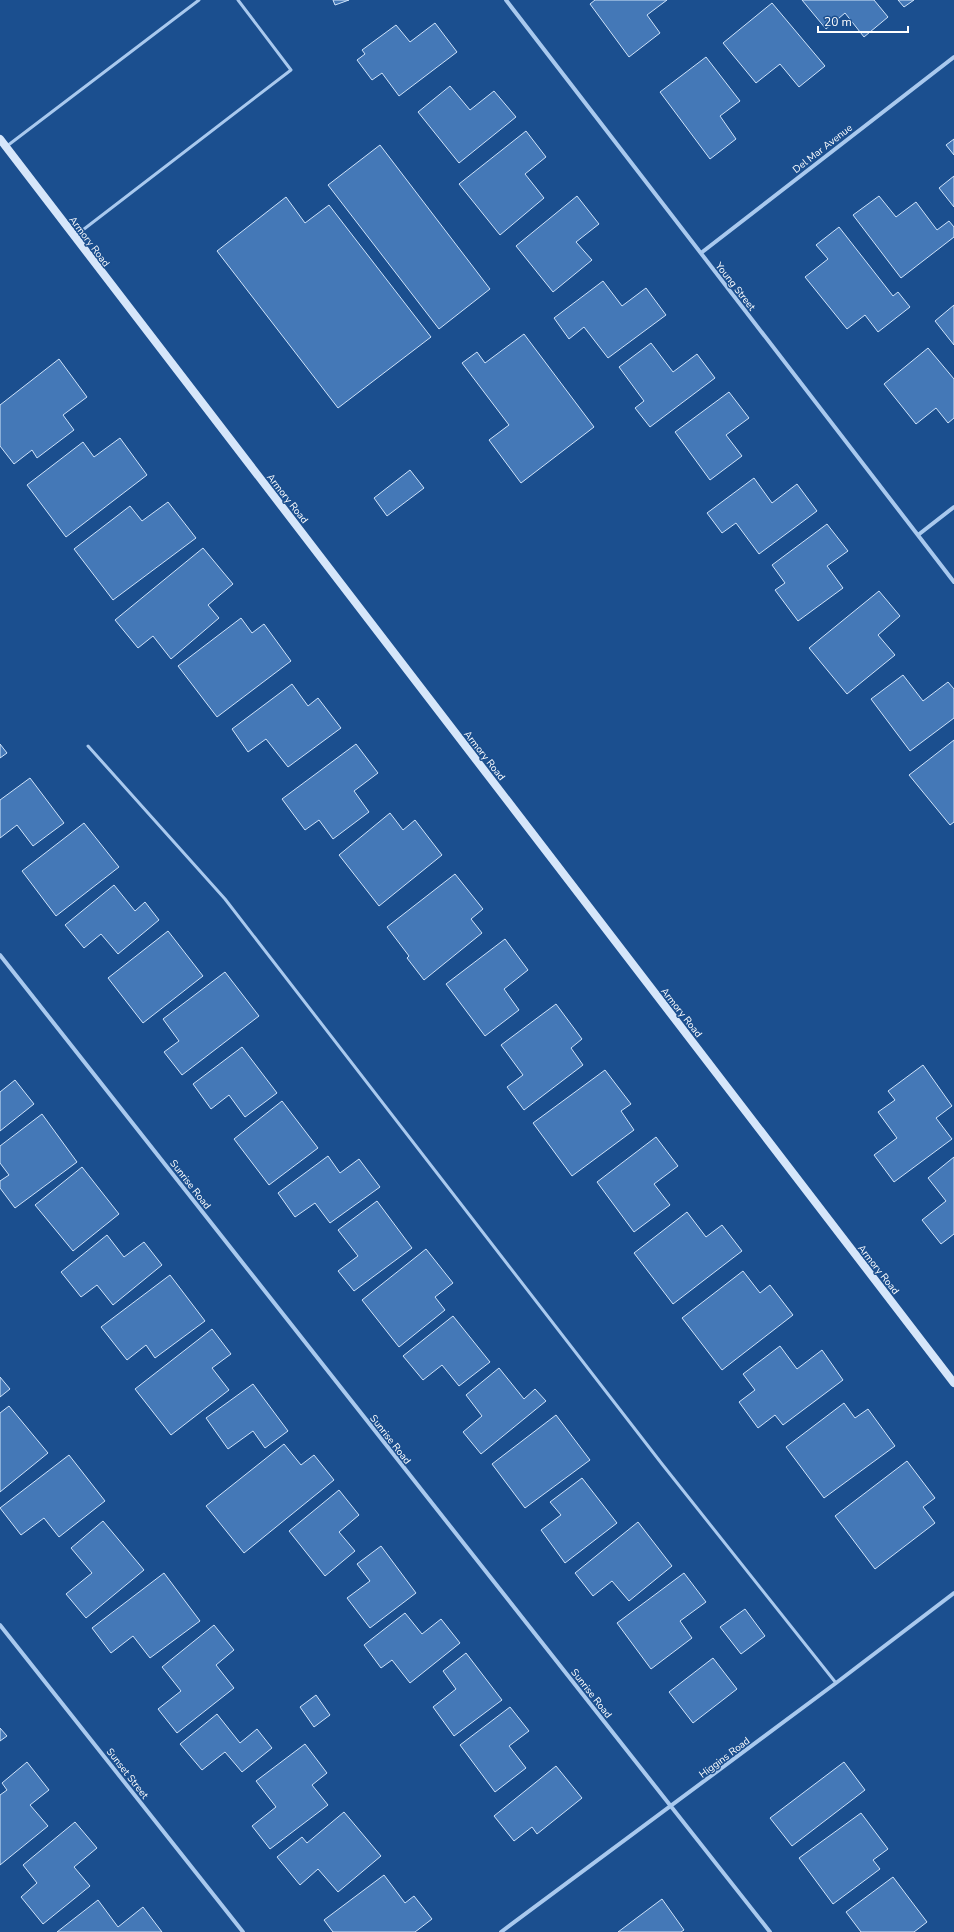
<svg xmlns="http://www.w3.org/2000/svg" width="954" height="1932" font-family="'Nunito Sans',sans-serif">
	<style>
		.building { fill: #4478b7; stroke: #cfe3fa }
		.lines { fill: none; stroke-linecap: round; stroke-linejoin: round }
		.lane { stroke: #a9c9ee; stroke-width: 3 }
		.street { stroke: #a9c9ee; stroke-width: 4 }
		.secondary { stroke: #d6e6fa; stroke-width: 8 }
		.labels { text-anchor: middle; stroke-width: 3; stroke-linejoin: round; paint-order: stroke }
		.street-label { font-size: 10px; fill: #fff; stroke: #1b4f8f }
	</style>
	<rect width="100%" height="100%" fill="#1b4f8f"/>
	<path class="building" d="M333,0H349L335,5Z
		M595,0H667L647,15L660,33L629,57L590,4Z
		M802,0H874L888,17L864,37L845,13L826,29Z
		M898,0H914L904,7Z
		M772,3L825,66L799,87L780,64L756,83L723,43Z
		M435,23L457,52L399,96L382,73L372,80L357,60L365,54L362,50L396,25L410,42Z
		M706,57L740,101L720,116L736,139L710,159L660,92Z
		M450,86L470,110L494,91L516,117L459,163L418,112Z
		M526,131L546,157L525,174L544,198L500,235L459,184Z
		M954,139V155L946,145Z
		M380,145L490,289L439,329L328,185Z
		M954,176V207L939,188Z
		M577,196L599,224L576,242L592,260L553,292L516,246Z
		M879,196L896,217L916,202L937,230L949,221L954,227V237L901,278L853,215Z
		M286,197L305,223L329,205L431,337L338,408L217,251Z
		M839,227L893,296L898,292L910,307L878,332L865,315L847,329L805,277L828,259L816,245Z
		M603,281L622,306L646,288L666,315L608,358L584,327L569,339L554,318Z
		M954,305V345L935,321Z
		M524,334L594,427L521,483L489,440L509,425L462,363L477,352L485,363Z
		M651,343L673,372L697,354L715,378L650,427L635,408L644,401L619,367Z
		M928,348L954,379V418L948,423L936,408L916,424L884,384Z
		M59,359L87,397L63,415L74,430L37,458L32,450L14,464L0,446V405Z
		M729,392L749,418L726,435L742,456L710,480L675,432Z
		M120,438L147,475L66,537L27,485L83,442L94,457Z
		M410,470L424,488L387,516L374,498Z
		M754,478L772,503L797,484L817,511L759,554L736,523L722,533L707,513Z
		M168,502L196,538L113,600L74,549L130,506L142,521Z
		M827,524L848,551L827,566L843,588L798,621L775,590L785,583L772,565Z
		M203,548L233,584L208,605L219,618L171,659L153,636L138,648L115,620Z
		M879,591L900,616L878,635L895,655L847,694L809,648Z
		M241,618L252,633L264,624L291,661L217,717L178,666Z
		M903,675L923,701L948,682L954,689V718L910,751L871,699Z
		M292,684L308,706L318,698L341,728L288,767L266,739L248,752L232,729Z
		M954,740V822L950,825L909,775Z
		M0,744L7,753L0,758Z
		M356,744L378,773L354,791L369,812L333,839L319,820L305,830L282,799Z
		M30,778L64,823L33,846L17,825L0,838V800Z
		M390,813L403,830L415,820L442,855L379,906L339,855Z
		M84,823L119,867L56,916L22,871Z
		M455,874L483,909L471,919L482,933L424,980L407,958L409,956L387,927Z
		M114,885L135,911L145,902L159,920L118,954L101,934L84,948L65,925Z
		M168,931L203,976L143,1023L108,978Z
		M505,939L528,970L504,989L519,1010L485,1036L446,984Z
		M225,972L259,1016L182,1075L164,1052L179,1041L163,1019Z
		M556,1004L582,1039L571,1048L583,1065L524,1110L507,1087L523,1075L501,1045Z
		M242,1047L277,1093L245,1117L229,1095L211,1109L193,1084Z
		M923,1065L952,1106L936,1118L952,1139L894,1182L874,1155L897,1138L878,1112L895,1100L888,1091Z
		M605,1070L631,1104L621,1111L634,1130L572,1176L533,1123Z
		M15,1080L34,1104L0,1131V1092Z
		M282,1101L318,1148L269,1185L234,1139Z
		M42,1114L77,1162L15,1208L0,1188V1181L9,1175L0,1163V1146Z
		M656,1137L678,1166L654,1184L670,1205L634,1232L597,1182Z
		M328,1156L340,1173L359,1159L380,1187L330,1223L315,1203L295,1217L278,1193Z
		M954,1157V1234L941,1244L922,1220L946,1201L928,1178Z
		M82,1167L119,1214L73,1251L35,1205Z
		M377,1201L412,1248L354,1291L338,1271L358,1256L338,1230Z
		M687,1212L706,1237L722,1225L742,1251L673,1304L634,1253Z
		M107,1235L124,1257L144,1242L162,1265L113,1305L97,1285L81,1297L61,1272Z
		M426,1249L453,1283L435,1297L445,1310L399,1347L362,1300Z
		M743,1271L760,1293L770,1285L793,1315L722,1370L682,1318Z
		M170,1275L205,1321L155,1358L146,1345L127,1360L101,1327Z
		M453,1316L490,1362L459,1386L442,1365L423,1380L403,1356Z
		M212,1329L231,1354L212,1368L229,1390L171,1435L135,1389Z
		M780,1346L797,1369L822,1350L843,1380L783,1425L775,1415L758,1428L739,1402L755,1390L743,1374Z
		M499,1368L524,1399L535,1389L546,1401L481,1454L463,1432L482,1416L466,1395Z
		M0,1377L10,1389L0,1397Z
		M253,1384L288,1431L265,1448L253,1431L228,1449L206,1418Z
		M844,1403L855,1418L868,1409L895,1446L824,1498L786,1447Z
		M9,1406L48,1453L0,1492V1413Z
		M556,1415L590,1460L525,1508L492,1464Z
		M284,1444L301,1465L314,1455L334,1480L244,1553L206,1506Z
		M69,1455L105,1501L59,1537L44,1518L21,1535L0,1508Z
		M907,1461L935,1498L923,1507L935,1523L875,1569L835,1516Z
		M582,1478L617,1523L565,1563L541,1530L561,1515L550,1502Z
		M339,1490L359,1515L339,1532L355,1551L325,1576L289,1531Z
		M103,1521L144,1570L86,1618L66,1594L92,1573L71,1548Z
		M638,1522L672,1566L629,1601L612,1581L593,1596L575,1573Z
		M381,1546L416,1593L370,1628L347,1598L370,1581L357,1564Z
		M164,1573L200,1621L150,1658L133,1636L111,1653L92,1628Z
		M684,1573L706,1602L680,1621L692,1638L651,1669L617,1623Z
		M745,1609L765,1636L741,1654L720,1627Z
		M405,1613L422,1634L441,1619L460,1643L410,1683L392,1660L381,1668L364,1645Z
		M214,1625L234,1650L216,1665L234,1688L177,1733L158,1709L181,1691L162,1667Z
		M466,1653L502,1700L454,1736L433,1707L456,1689L443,1671Z
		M713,1658L737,1689L693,1723L669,1692Z
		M316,1695L330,1715L314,1727L300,1707Z
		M510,1707L529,1731L509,1746L526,1768L495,1792L460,1745Z
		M217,1714L240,1743L257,1729L272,1748L242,1772L225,1752L202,1770L180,1744Z
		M0,1728L7,1736L0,1741Z
		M305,1744L327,1773L312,1785L328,1805L270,1849L252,1826L276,1807L256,1781Z
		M27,1762L49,1790L30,1805L48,1826L0,1865V1795L7,1790L2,1783Z
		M844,1762L865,1790L792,1846L770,1818Z
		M556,1766L582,1798L537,1834L532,1827L514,1841L494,1816Z
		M344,1812L381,1856L338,1892L318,1869L300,1885L277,1857L302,1837L307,1843Z
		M861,1813L888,1849L873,1860L880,1869L833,1904L799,1858Z
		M75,1822L97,1848L74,1867L90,1886L43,1924L21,1897L37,1883L23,1865Z
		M384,1875L405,1903L414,1896L432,1919L415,1932H333L324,1920Z
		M893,1877L927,1922L914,1932H861L846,1912Z
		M662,1899L684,1930L681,1932H618Z
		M98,1900L118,1927L143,1907L162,1932H57Z"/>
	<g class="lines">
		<path class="lane" d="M7,146L199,0
			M75,236L291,70L238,0
			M88,746L225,899L662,1464L836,1683"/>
		<path class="street" d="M506,0L954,582
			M701,253L954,57
			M918,535L954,507
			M0,955L770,1932
			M0,1625L243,1932
			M501,1932L836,1683L954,1593"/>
		<path class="secondary" d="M0,139L954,1383"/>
	</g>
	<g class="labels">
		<g class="street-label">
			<text transform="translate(822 148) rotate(-38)" y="4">Del Mar Avenue</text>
			<text transform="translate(90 241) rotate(53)" y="4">Armory Road</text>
			<text transform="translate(736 286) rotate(52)" y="4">Young Street</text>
			<text transform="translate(288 498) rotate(52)" y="4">Armory Road</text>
			<text transform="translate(485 755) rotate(52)" y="4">Armory Road</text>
			<text transform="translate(682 1012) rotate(52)" y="4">Armory Road</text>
			<text transform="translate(191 1184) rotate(52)" y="4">Sunrise Road</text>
			<text transform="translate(879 1269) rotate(52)" y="4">Armory Road</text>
			<text transform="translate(391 1439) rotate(52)" y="4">Sunrise Road</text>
			<text transform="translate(592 1693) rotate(52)" y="4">Sunrise Road</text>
			<text transform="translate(724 1757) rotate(-37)" y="4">Higgins Road</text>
			<text transform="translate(128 1773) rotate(52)" y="4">Sunset Street</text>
		</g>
	</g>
	<path d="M818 26v6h90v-6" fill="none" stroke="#ffffff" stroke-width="2"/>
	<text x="824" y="26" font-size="12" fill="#ffffff" stroke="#1b4f8f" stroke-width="3" paint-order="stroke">20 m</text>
</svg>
